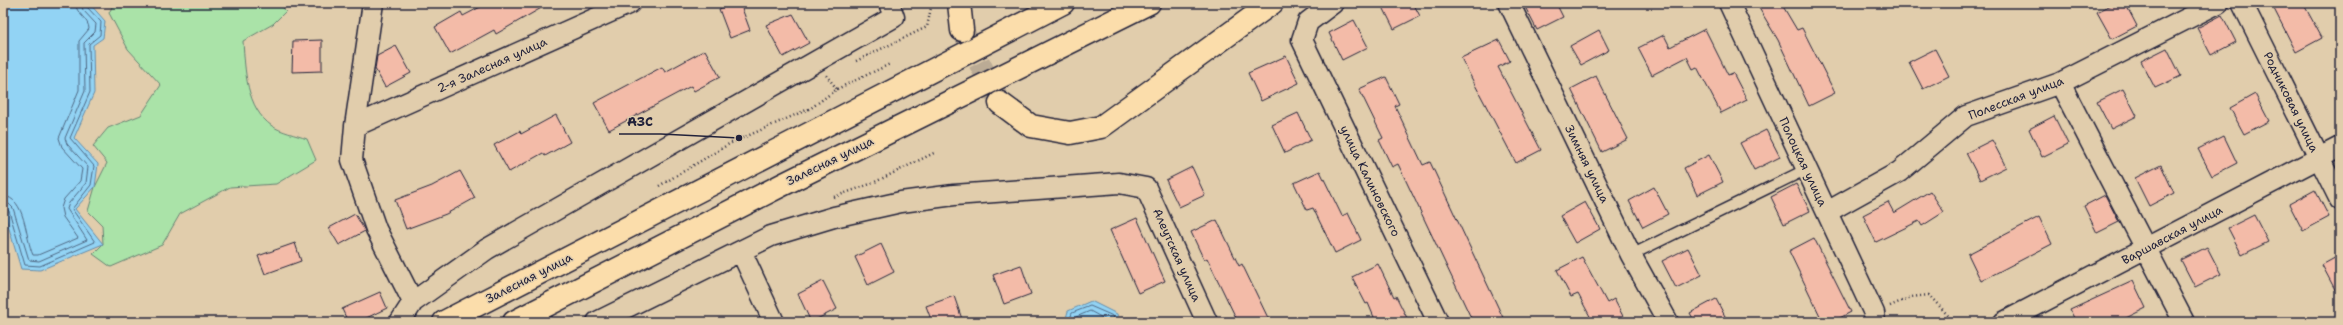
<svg xmlns="http://www.w3.org/2000/svg" width="2343" height="325" font-family="'Shantell Sans',sans-serif">
	<style>
		.green { fill: #aae3a8; stroke: #668272 }
		.water { fill: #92d3f4; stroke: #658caa }
		.lines { fill: none; stroke-linecap: round; stroke-linejoin: round }
		.shore { stroke: #4f6985; stroke-width: 1 }
		.building { fill: #f3bba8; stroke: #22223b }
		.primary-tunnel { stroke: #bbab95; stroke-width: 22; stroke-dasharray: 22 11; stroke-linecap: butt }
		.lane-casing { stroke: #22223b; stroke-width: 13 }
		.street-casing { stroke: #22223b; stroke-width: 23 }
		.primary-casing { stroke: #22223b; stroke-width: 25 }
		.path { stroke: #22223b; stroke-width: 2.5; stroke-dasharray: 1 3; stroke-linecap: butt }
		.lane { stroke: #e1cdac; stroke-width: 10 }
		.street { stroke: #e1cdac; stroke-width: 20 }
		.primary { stroke: #fbddab; stroke-width: 22 }
		.labels { text-anchor: middle; stroke-width: 3; stroke-linejoin: round; paint-order: stroke }
		.street-label { font-size: 12px; fill: #22223b; stroke: #e1cdac }
		.leader { fill: none; stroke: #22223b; stroke-width: 1.5 }
		.callout-dot { fill: #22223b; stroke: #e1cdac; stroke-width: 1.5 }
		.callout-label { font-size: 13px; text-anchor: middle; font-weight: bold; fill: #22223b; stroke: #e1cdac; stroke-width: 3; stroke-linejoin: round; paint-order: stroke }
	</style>
	<rect width="100%" height="100%" fill="#e1cdac"/>
	<filter id="ink" filterUnits="userSpaceOnUse"><feTurbulence type="fractalNoise" baseFrequency=".025" numOctaves="2"/><feDisplacementMap in="SourceGraphic" scale="8" xChannelSelector="R" yChannelSelector="G"/><feConvolveMatrix kernelMatrix="1 2 1 2 8 2 1 2 1" color-interpolation-filters="sRGB"/></filter>
	<g filter="url(#ink)">
		<path class="green" d="M114,3H278L286,11L273,24L243,41C245,70 246,108 272,126C281,132 296,135 307,139L316,160L276,184L230,187L180,214L162,245L111,267L93,254L103,244L102,225L88,211L95,187L107,163L93,146L108,128L141,115L161,85L128,49L109,13Z"/>
		<path class="water" d="M3,3H89L105,21L103,38L93,45L94,93L74,138L98,164L95,187L75,209L103,244L40,270L21,269L3,208Z
			M1091,301L1117,314L1119,322H1065L1068,311Z"/>
		<g class="lines">
			<path class="shore" d="M3,196C26,197 25,238 33,255H38L78,238L63,217L61,208L64,199L80,181L82,169L62,147L59,138L79,90V41L89,29C89,19 76,14 75,3
				M3,202L9,204L13,208L29,260L39,261L87,240L67,209L69,203L86,183L88,167L67,144L65,138L85,91L84,43L95,32L96,24L83,10L81,3
				M3,207L9,211L25,265L40,266L95,242L72,209L91,185L94,166L70,138L90,92L89,44L100,35L101,22L87,7L86,3
				M1069,322L1072,313L1090,306L1113,316L1115,322
				M1074,322L1076,317L1090,311L1110,322"/>
		</g>
		<path class="building" d="M488,3H550L496,34L494,30L450,54L435,27L461,12L463,16Z
			M735,3H740L750,30L730,38L719,9Z
			M1381,3H1413L1420,16L1394,29Z
			M1523,3H1556L1563,17L1537,30Z
			M1756,3H1781L1797,30L1802,28L1835,93L1809,106L1778,40Z
			M2115,3H2125L2137,26L2112,39L2097,12Z
			M2271,3H2303L2322,38L2296,52Z
			M793,14L809,43L783,57L766,25Z
			M2222,15L2236,42L2211,55L2197,28Z
			M1354,20L1368,47L1342,60L1329,33Z
			M1705,29L1728,75L1733,73L1747,100L1721,113L1697,67L1693,69L1687,57L1652,75L1638,48L1664,35L1670,47Z
			M1599,30L1609,50L1581,65L1570,46Z
			M322,40V71L292,72L293,41Z
			M1499,40L1510,61L1498,67L1541,150L1516,163L1461,58Z
			M396,46L411,73L385,87L375,69L377,56Z
			M2167,48L2181,76L2155,88L2141,61Z
			M1935,49L1949,76L1923,89L1909,62Z
			M705,50L720,77L694,91L691,86L609,130L594,103L662,67L665,72Z
			M1286,56L1299,83L1261,101L1248,73Z
			M1596,76L1628,139L1602,152L1571,89Z
			M1386,77L1399,104L1395,106L1423,165L1430,162L1505,322H1473L1398,164L1392,167L1379,140L1383,138L1359,89Z
			M2123,89L2137,116L2111,129L2097,102Z
			M2255,94L2269,121L2244,134L2230,108Z
			M1298,113L1311,140L1285,153L1272,125Z
			M556,115L570,142L545,156L543,153L509,172L494,145L520,131L521,134Z
			M2054,116L2068,144L2042,157L2029,129Z
			M1766,130L1780,157L1754,170L1740,143Z
			M2224,136L2237,163L2212,176L2198,149Z
			M1992,140L2006,167L1980,180L1966,153Z
			M1709,155L1723,182L1697,195L1684,168Z
			M2161,165L2174,193L2149,206L2135,178Z
			M1192,167L1205,195L1179,207L1166,180Z
			M460,171L475,198L446,214L406,229L395,200L432,186Z
			M1320,171L1342,216L1348,213L1361,240L1335,253L1313,208L1307,210L1294,183Z
			M1796,184L1810,211L1784,224L1771,197Z
			M1654,187L1668,214L1643,227L1629,201Z
			M2315,190L2329,217L2303,231L2289,204Z
			M1930,191L1944,212L1922,226L1919,221L1876,242L1863,215L1888,202L1894,213Z
			M2105,195L2119,222L2097,233L2084,206Z
			M1585,202L1600,229L1575,243L1560,216Z
			M355,214L365,231L339,245L329,228Z
			M2254,215L2268,242L2242,255L2228,228Z
			M2039,217L2052,244L1981,281L1968,254Z
			M1137,218L1165,281L1138,293L1110,230Z
			M1217,220L1239,266L1242,264L1270,322H1238L1207,258L1204,260L1191,232Z
			M1814,238L1851,312L1832,322H1823L1789,251Z
			M295,243L301,261L265,274L258,256Z
			M881,244L894,272L868,285L855,257Z
			M2207,247L2221,274L2195,287L2181,260Z
			M1688,248L1702,275L1676,288L1662,261Z
			M2340,255V299L2322,265Z
			M1582,257L1607,303L1614,299L1626,322H1593L1578,294L1571,297L1557,270Z
			M1378,264L1394,297L1396,296L1409,322H1376L1368,303L1366,304L1352,277Z
			M1021,265L1031,294L1004,304L993,275Z
			M823,281L837,309L811,322L798,294Z
			M2133,281L2146,308L2118,322H2076L2070,310Z
			M380,292L387,308L358,322H348L342,309Z
			M954,296L963,322H932L926,306Z
			M1716,299L1728,322H1695L1690,313Z"/>
		<g class="lines">
			<path class="primary-tunnel" d="M964,33L1000,103"/>
			<g class="lane-casing">
				<path id="lane" d="M1631,255L1807,169"/>
			</g>
			<g class="street-casing">
				<path id="street" d="M373,3L355,126L352,160L376,229L413,302
					M1333,3L1308,22L1302,40L1438,322
					M1509,3L1631,255L1668,322
					M1729,3L1874,313L1875,322
					M2242,3L2340,200
					M2060,83L2184,322
					M355,126L630,3
					M1827,212L1899,172L1966,116L2060,83L2218,3
					M741,251L774,322
					M400,322L413,302L487,249L894,17L889,3
					M597,322L771,236L834,217L901,202L954,195L1119,183L1146,188L1207,322
					M2004,322L2340,147"/>
			</g>
			<g class="primary-casing">
				<path id="primary" d="M959,3L962,30
					M1000,103L1031,126L1070,133L1101,127L1272,3
					M444,322L1063,3
					M514,322L782,185L1149,3"/>
			</g>
			<path class="path" d="M856,61L927,27L932,3
				M837,89L890,64
				M659,186L729,144L811,108L837,89L826,75
				M834,197L873,183L936,152
				M1890,306L1911,297L1929,295L1954,322"/>
			<use href="#lane" class="lane"/>
			<use href="#street" class="street"/>
			<use href="#primary" class="primary"/>
		</g>
	</g>
	<g class="labels">
		<g class="street-label">
			<text transform="translate(492 65) rotate(-24)" y="4">2-я Залесная улица</text>
			<text transform="translate(2016 98) rotate(-21)" y="4">Полесская улица</text>
			<text transform="translate(2291 102) rotate(64)" y="4">Родниковая улица</text>
			<text transform="translate(830 161) rotate(-26)" y="4">Залесная улица</text>
			<text transform="translate(1803 162) rotate(65)" y="4">Полоцкая улица</text>
			<text transform="translate(1587 164) rotate(64)" y="4">Зимняя улица</text>
			<text transform="translate(1370 181) rotate(64)" y="4">улица Калиновского</text>
			<text transform="translate(2172 235) rotate(-28)" y="4">Варшавская улица</text>
			<text transform="translate(1177 255) rotate(66)" y="4">Алеутская улица</text>
			<text transform="translate(529 278) rotate(-27)" y="4">Залесная улица</text>
		</g>
	</g>
	<path class="leader" d="M739 138L661 134H619"/>
	<circle class="callout-dot" cx="739" cy="138" r="4"/>
	<g class="callout-label">
		<text x="640" y="126">АЗС</text>
	</g>
	<rect width="2343" height="325" fill="none" stroke="#e1cdac" stroke-width="16"/>
	<rect x="8" y="8" width="2327" height="309" fill="none" stroke="#22223b" stroke-width="1.5" filter="url(#ink)"/>
</svg>
